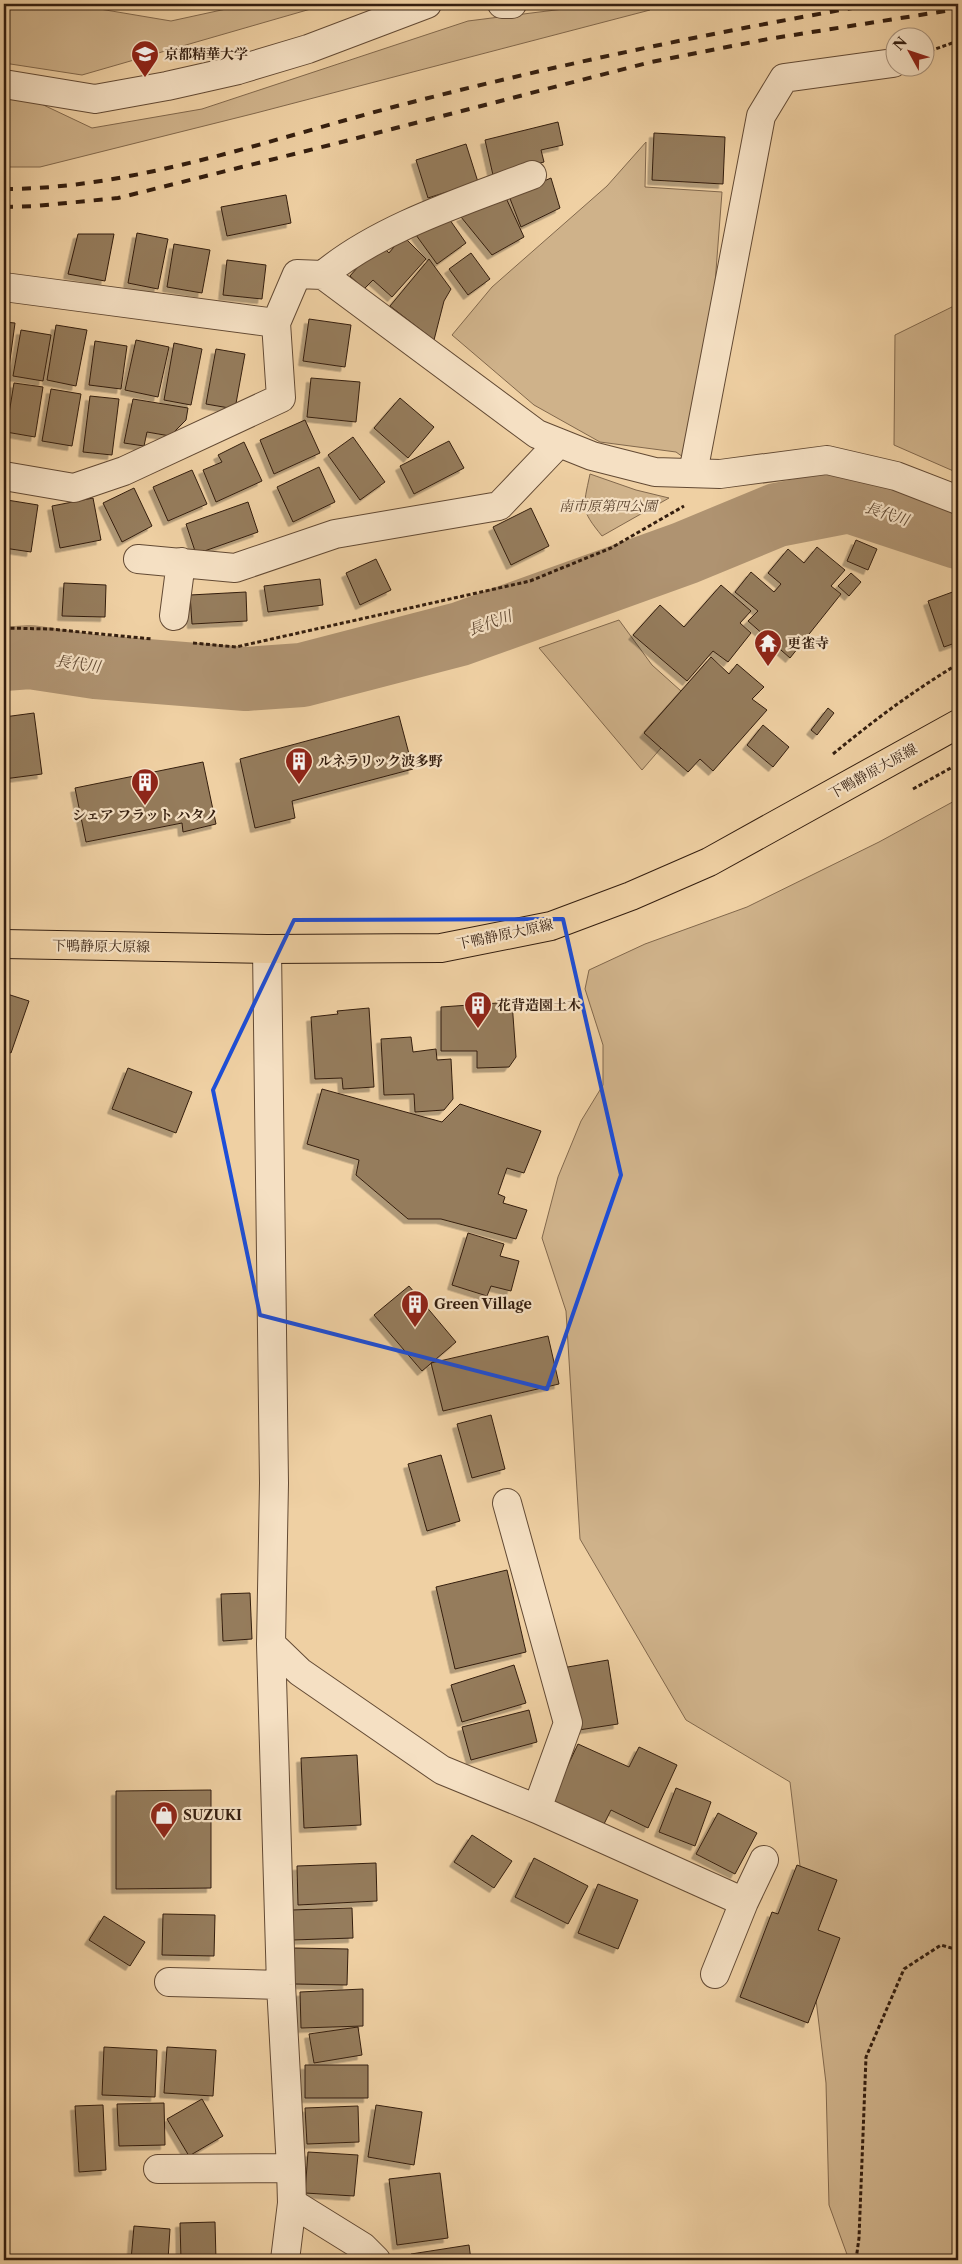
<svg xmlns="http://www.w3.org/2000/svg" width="962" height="2264" font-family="'Libre Caslon Text','Noto Serif JP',serif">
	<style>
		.green { fill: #cfb28a; stroke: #82684c }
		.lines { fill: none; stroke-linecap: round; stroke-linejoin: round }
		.river { stroke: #af9371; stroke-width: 64 }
		.building { fill: #957b5c; stroke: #341e0f; filter: url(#shadow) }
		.minor-casing { stroke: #634a34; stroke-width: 30 }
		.major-casing { stroke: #341e0f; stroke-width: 30 }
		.path { stroke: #341e0f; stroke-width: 3; stroke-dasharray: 4 2.5; stroke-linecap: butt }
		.minor { stroke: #f5e0c3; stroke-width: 28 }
		.major { stroke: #efd0a3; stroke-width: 28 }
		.rail { stroke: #341e0f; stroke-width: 4; stroke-dasharray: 9 9; stroke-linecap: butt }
		.marked { fill: none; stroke: #1d4ed8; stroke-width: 4; stroke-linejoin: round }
		.labels { text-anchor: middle; stroke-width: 4.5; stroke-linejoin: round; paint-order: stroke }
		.poi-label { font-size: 14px; font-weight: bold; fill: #341e0f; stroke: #f5e0c3; text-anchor: start }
		.park-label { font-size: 14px; font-style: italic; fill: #5b432e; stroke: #f5e0c3 }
		.street-label { font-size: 14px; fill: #341e0f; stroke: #f5e0c3 }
		.water-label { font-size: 15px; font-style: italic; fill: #5f4731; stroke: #f5e0c3 }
	</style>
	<defs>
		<filter id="shadow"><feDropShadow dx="-4.5" dy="4.5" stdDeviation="0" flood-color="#0004"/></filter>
	</defs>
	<rect width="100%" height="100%" fill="#efd0a3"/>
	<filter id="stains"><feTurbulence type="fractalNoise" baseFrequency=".004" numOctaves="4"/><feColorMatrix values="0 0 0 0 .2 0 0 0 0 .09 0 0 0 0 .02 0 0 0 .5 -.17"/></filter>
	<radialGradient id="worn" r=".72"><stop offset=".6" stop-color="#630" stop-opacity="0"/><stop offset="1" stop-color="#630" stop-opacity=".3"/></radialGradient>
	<path class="green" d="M4,4H70L171,21L249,4H328L82,75L4,63Z
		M603,4H648L650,10L256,113L40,167H4V97L35,101L92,128L202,109L468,21Z
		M646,142L645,187L722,192L714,297L683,457L676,452L600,442L534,405L452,335L492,287L607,186Z
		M958,304V473L894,445L895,335Z
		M590,474L636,490L669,498L602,536C580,509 583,508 590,474Z
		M619,620L652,665L681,691L644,732L661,748L642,770L539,648Z
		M958,799V2260H849L829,2205L826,2083L790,1782L686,1720L580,1539L566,1311L542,1238L558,1177L581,1121L603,1085V1045L585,989L589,970L645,944L747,907L879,842Z"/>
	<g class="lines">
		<path class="river" d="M4,659L30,657L96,667L246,679L302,675L460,634L685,553L777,515L849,501L958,537"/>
	</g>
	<path class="building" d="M558,122L563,145L541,150L544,162L493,175L485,140Z
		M654,133L725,137L723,184L652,180Z
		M466,144L478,182L428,198L416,160Z
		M551,178L560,208L521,227L509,196Z
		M286,195L291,223L227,236L221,207Z
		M506,198L524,237L492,255L461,217Z
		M445,213L466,243L437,264L416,235Z
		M137,233L168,239L158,289L128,283Z
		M78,234H114L105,281L68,274Z
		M403,236L426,259L392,297L373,280L364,289L350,276L372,251L383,247L389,253Z
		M174,244L210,250L202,293L167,287Z
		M471,253L490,279L468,295L449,269Z
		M429,259L451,289L444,301L434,340L390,306Z
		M227,260L266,265L262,299L223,295Z
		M309,319L351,325L345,367L303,361Z
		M4,322L15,323L8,375L4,374Z
		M56,325L87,330L76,386L47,380Z
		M21,330L51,335L43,381L13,376Z
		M136,340L169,347L158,397L125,390Z
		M95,341L127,346L121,389L89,385Z
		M174,343L202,349L191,405L164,400Z
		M216,349L245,354L235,409L206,404Z
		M311,378L360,382L356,422L307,417Z
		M14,383L43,387L35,437L6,432Z
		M4,384H7L4,405Z
		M51,389L81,394L72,446L42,441Z
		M90,396L119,399L112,455L83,452Z
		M400,398L434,427L408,458L374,428Z
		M133,399L188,408L186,420L170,436L147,432L144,446L124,443Z
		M305,420L320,453L274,474L260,440Z
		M353,437L385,482L360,500L328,455Z
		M449,441L464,468L414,494L400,466Z
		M244,442L262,481L216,502L203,470L222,462L218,455Z
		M319,467L335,502L293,522L277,487Z
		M192,470L207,504L168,521L153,487Z
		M134,488L152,526L122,542L103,503Z
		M93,498L101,540L60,548L52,506Z
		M7,500L38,505L31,552L4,548V523Z
		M248,502L258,532L196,554L186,524Z
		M531,508L549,546L511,565L493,527Z
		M856,540L877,549L868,570L847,561Z
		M817,547L845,570L831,586L841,594L790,658L748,621L758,611L735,592L751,572L774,592L781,584L768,573L788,549L804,563Z
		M376,559L391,590L360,605L346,573Z
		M851,573L861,582L849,596L838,586Z
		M320,579L323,605L268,612L264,586Z
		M64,583L106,585L105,617L62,616Z
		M721,585L751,611L740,623L751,633L728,662L713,651L687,681L633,635L660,605L684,627Z
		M958,590V642L944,647L928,601Z
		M246,592L247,621L192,624L190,595Z
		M711,657L729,674L737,664L764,687L752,699L767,710L713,771L700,759L688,772L644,733Z
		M828,708L834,713L817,735L811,730Z
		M34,713L42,774L4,779V717Z
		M399,716L413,769L292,801L295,818L255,828L240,759Z
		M763,725L789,747L773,767L747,745Z
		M203,762L216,824L183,832L182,823L86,842L75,788Z
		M4,993L29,1001L11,1053L4,1050Z
		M512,1002L516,1057L509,1067L477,1068V1051H441V1007Z
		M369,1008L374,1087L343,1089L342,1078L315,1079L311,1017L338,1014L337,1011Z
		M411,1037L413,1052L436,1049L437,1060L451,1059L453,1099L444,1110L415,1112L414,1094L384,1095L381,1039Z
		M128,1068L192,1092L176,1133L112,1109Z
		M322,1089L442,1122L460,1104L541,1131L524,1173L507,1168L498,1194L505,1197L503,1203L527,1210L516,1239L441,1219H408L356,1175L359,1160L307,1144Z
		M468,1233L504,1244L500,1256L519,1261L511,1291L491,1286L487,1296L452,1285Z
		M409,1286L456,1342L422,1371L374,1315Z
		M548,1336L559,1384L443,1411L431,1363Z
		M491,1415L505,1469L472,1478L457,1424Z
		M441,1455L460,1521L427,1531L408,1464Z
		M507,1570L526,1652L455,1669L436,1587Z
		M250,1593L252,1639L223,1641L221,1594Z
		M608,1660L618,1724L572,1731L562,1668Z
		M514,1665L526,1703L462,1722L451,1685Z
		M529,1710L537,1742L471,1760L462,1727Z
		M578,1744L629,1767L639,1747L677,1765L648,1828L611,1810L603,1826L551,1801Z
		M357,1755L361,1825L304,1828L301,1758Z
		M676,1788L711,1802L695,1846L659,1832Z
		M211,1790V1888L116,1889V1791Z
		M718,1813L757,1833L735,1874L696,1854Z
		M472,1835L512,1861L494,1888L454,1862Z
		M534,1858L588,1886L568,1924L515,1897Z
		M376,1863L377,1901L298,1905L297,1866Z
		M797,1865L837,1880L818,1930L840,1938L808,2023L740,1997L772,1912L778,1914Z
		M598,1884L638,1900L618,1949L578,1933Z
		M352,1908L353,1938L292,1940L291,1910Z
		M163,1914L215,1915L214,1956L162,1955Z
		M104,1916L145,1942L130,1966L89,1940Z
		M294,1948L348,1949L347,1985L294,1984Z
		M363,1989V2026L301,2028L300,1992Z
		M358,2027L362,2055L314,2063L309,2034Z
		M104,2047L157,2050L155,2097L102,2095Z
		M167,2047L216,2050L213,2096L164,2093Z
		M305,2065H368V2098H305Z
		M202,2099L223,2136L189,2156L167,2119Z
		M164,2103L165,2145L119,2146L117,2104Z
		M103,2105L106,2170L79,2172L75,2106Z
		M376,2105L422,2112L414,2165L368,2157Z
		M358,2106L359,2142L307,2144L305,2108Z
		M308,2152L358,2155L354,2196L305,2193Z
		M440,2173L448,2238L397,2245L389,2179Z
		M215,2222L216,2260H181L180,2223Z
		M134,2226L170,2229L168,2260H131Z
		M469,2245L471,2260H412L411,2254Z"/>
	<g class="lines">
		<g class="minor-casing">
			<path id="minor" d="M502,4H512
				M4,84L95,99L167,86L238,70L308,49L427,4
				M323,275C379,228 464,201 532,175
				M4,287L276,323L281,398L124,471L74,488L4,476
				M276,323L297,274L323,275L537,434L592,456L655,472L720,474L827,460L896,476L958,500
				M693,473L761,116L784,78L893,63
				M138,559L235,568L335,534L499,506L559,443
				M174,616L181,562
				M267,949L274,1483L271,1644L281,1985L291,2168L292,2203L285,2260
				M507,1503L568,1723L537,1809
				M271,1644L300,1672L442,1770L537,1809L744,1902L715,1974
				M744,1902L764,1860
				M169,1982L281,1985
				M158,2169L291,2168
				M292,2203L363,2247L376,2260"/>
		</g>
		<g class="major-casing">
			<path id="major" d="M4,944L267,949L441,948L551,926L631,896L709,862L958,724"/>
		</g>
		<path class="path" d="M924,53L958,41
			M4,628L50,629L152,639
			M193,643L236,647L530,581L611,548L684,506
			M833,754C873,721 913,691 958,664
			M913,789L958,764
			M856,2260L859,2238L866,2057L904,1969L941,1945L958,1950"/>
		<use href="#minor" class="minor"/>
		<use href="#major" class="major"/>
		<path class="rail" d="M4,189C134,189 271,139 397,106C555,65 714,32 875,4
			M4,207L36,206L118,198L338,143L651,62L768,39L958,9"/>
	</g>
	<path class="marked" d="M563,919L621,1175L547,1389L260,1315L213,1090L294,920Z"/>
	<defs>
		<g id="school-pin" transform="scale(1.4375)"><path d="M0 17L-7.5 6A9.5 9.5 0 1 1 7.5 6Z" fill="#8f2418" stroke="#f5e0c3"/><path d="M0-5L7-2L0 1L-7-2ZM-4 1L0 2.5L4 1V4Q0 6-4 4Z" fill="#fff"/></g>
		<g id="temple-pin" transform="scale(1.4375)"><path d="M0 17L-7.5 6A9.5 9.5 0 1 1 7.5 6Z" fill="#8f2418" stroke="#f5e0c3"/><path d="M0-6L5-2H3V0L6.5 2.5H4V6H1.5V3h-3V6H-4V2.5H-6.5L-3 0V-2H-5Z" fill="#fff"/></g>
		<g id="building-pin" transform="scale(1.4375)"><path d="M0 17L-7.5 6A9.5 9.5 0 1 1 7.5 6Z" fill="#8f2418" stroke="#f5e0c3"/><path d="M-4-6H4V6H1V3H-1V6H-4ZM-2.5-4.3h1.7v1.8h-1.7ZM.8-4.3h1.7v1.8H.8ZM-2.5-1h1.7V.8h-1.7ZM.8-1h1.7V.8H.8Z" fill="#fff"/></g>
		<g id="shop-pin" transform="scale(1.4375)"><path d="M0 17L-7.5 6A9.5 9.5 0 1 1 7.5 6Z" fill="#8f2418" stroke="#f5e0c3"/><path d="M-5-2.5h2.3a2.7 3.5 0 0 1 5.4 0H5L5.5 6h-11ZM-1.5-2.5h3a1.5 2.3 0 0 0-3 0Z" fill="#fff"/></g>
	</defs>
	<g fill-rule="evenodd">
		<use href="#school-pin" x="145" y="54"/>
		<use href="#temple-pin" x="768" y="643"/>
		<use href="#building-pin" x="299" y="761"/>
		<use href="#building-pin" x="145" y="782"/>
		<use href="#building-pin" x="478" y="1005"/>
		<use href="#building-pin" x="415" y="1304"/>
		<use href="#shop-pin" x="164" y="1815"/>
	</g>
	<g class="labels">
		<g class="poi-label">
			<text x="164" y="59">京都精華大学</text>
			<text x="787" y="648">更雀寺</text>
			<text x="318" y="766">ルネラリック波多野</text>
			<text x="145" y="820" text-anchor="middle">シェア フラット ハタノ</text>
			<text x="497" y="1010">花背造園土木</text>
			<text x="434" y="1309">Green Village</text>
			<text x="183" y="1820">SUZUKI</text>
		</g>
		<g class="park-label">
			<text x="608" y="511">南市原第四公園</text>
		</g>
		<g class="street-label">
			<text transform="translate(873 771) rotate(-29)" y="5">下鴨静原大原線</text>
			<text transform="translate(505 934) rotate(-12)" y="5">下鴨静原大原線</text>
			<text transform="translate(101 946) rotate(1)" y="5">下鴨静原大原線</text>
		</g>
		<g class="water-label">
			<text transform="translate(887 514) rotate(18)" y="5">長代川</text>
			<text transform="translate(490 623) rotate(-20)" y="5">長代川</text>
			<text transform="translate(78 664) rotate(8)" y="5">長代川</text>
		</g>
	</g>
	<rect width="962" height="2264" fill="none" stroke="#efd0a3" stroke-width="20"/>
	<rect x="5" y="5" width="952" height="2254" fill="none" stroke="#341e0f" stroke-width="2.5"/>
	<rect x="10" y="10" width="942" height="2244" fill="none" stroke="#341e0f"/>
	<g transform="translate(910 52) rotate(310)"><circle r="24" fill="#f5e0c3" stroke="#a8927b"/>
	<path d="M0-4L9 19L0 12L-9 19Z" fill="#8f2418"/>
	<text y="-8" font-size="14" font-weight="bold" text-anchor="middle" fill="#341e0f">N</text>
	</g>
	<rect width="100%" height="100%" filter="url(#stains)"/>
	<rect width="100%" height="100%" fill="url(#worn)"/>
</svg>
